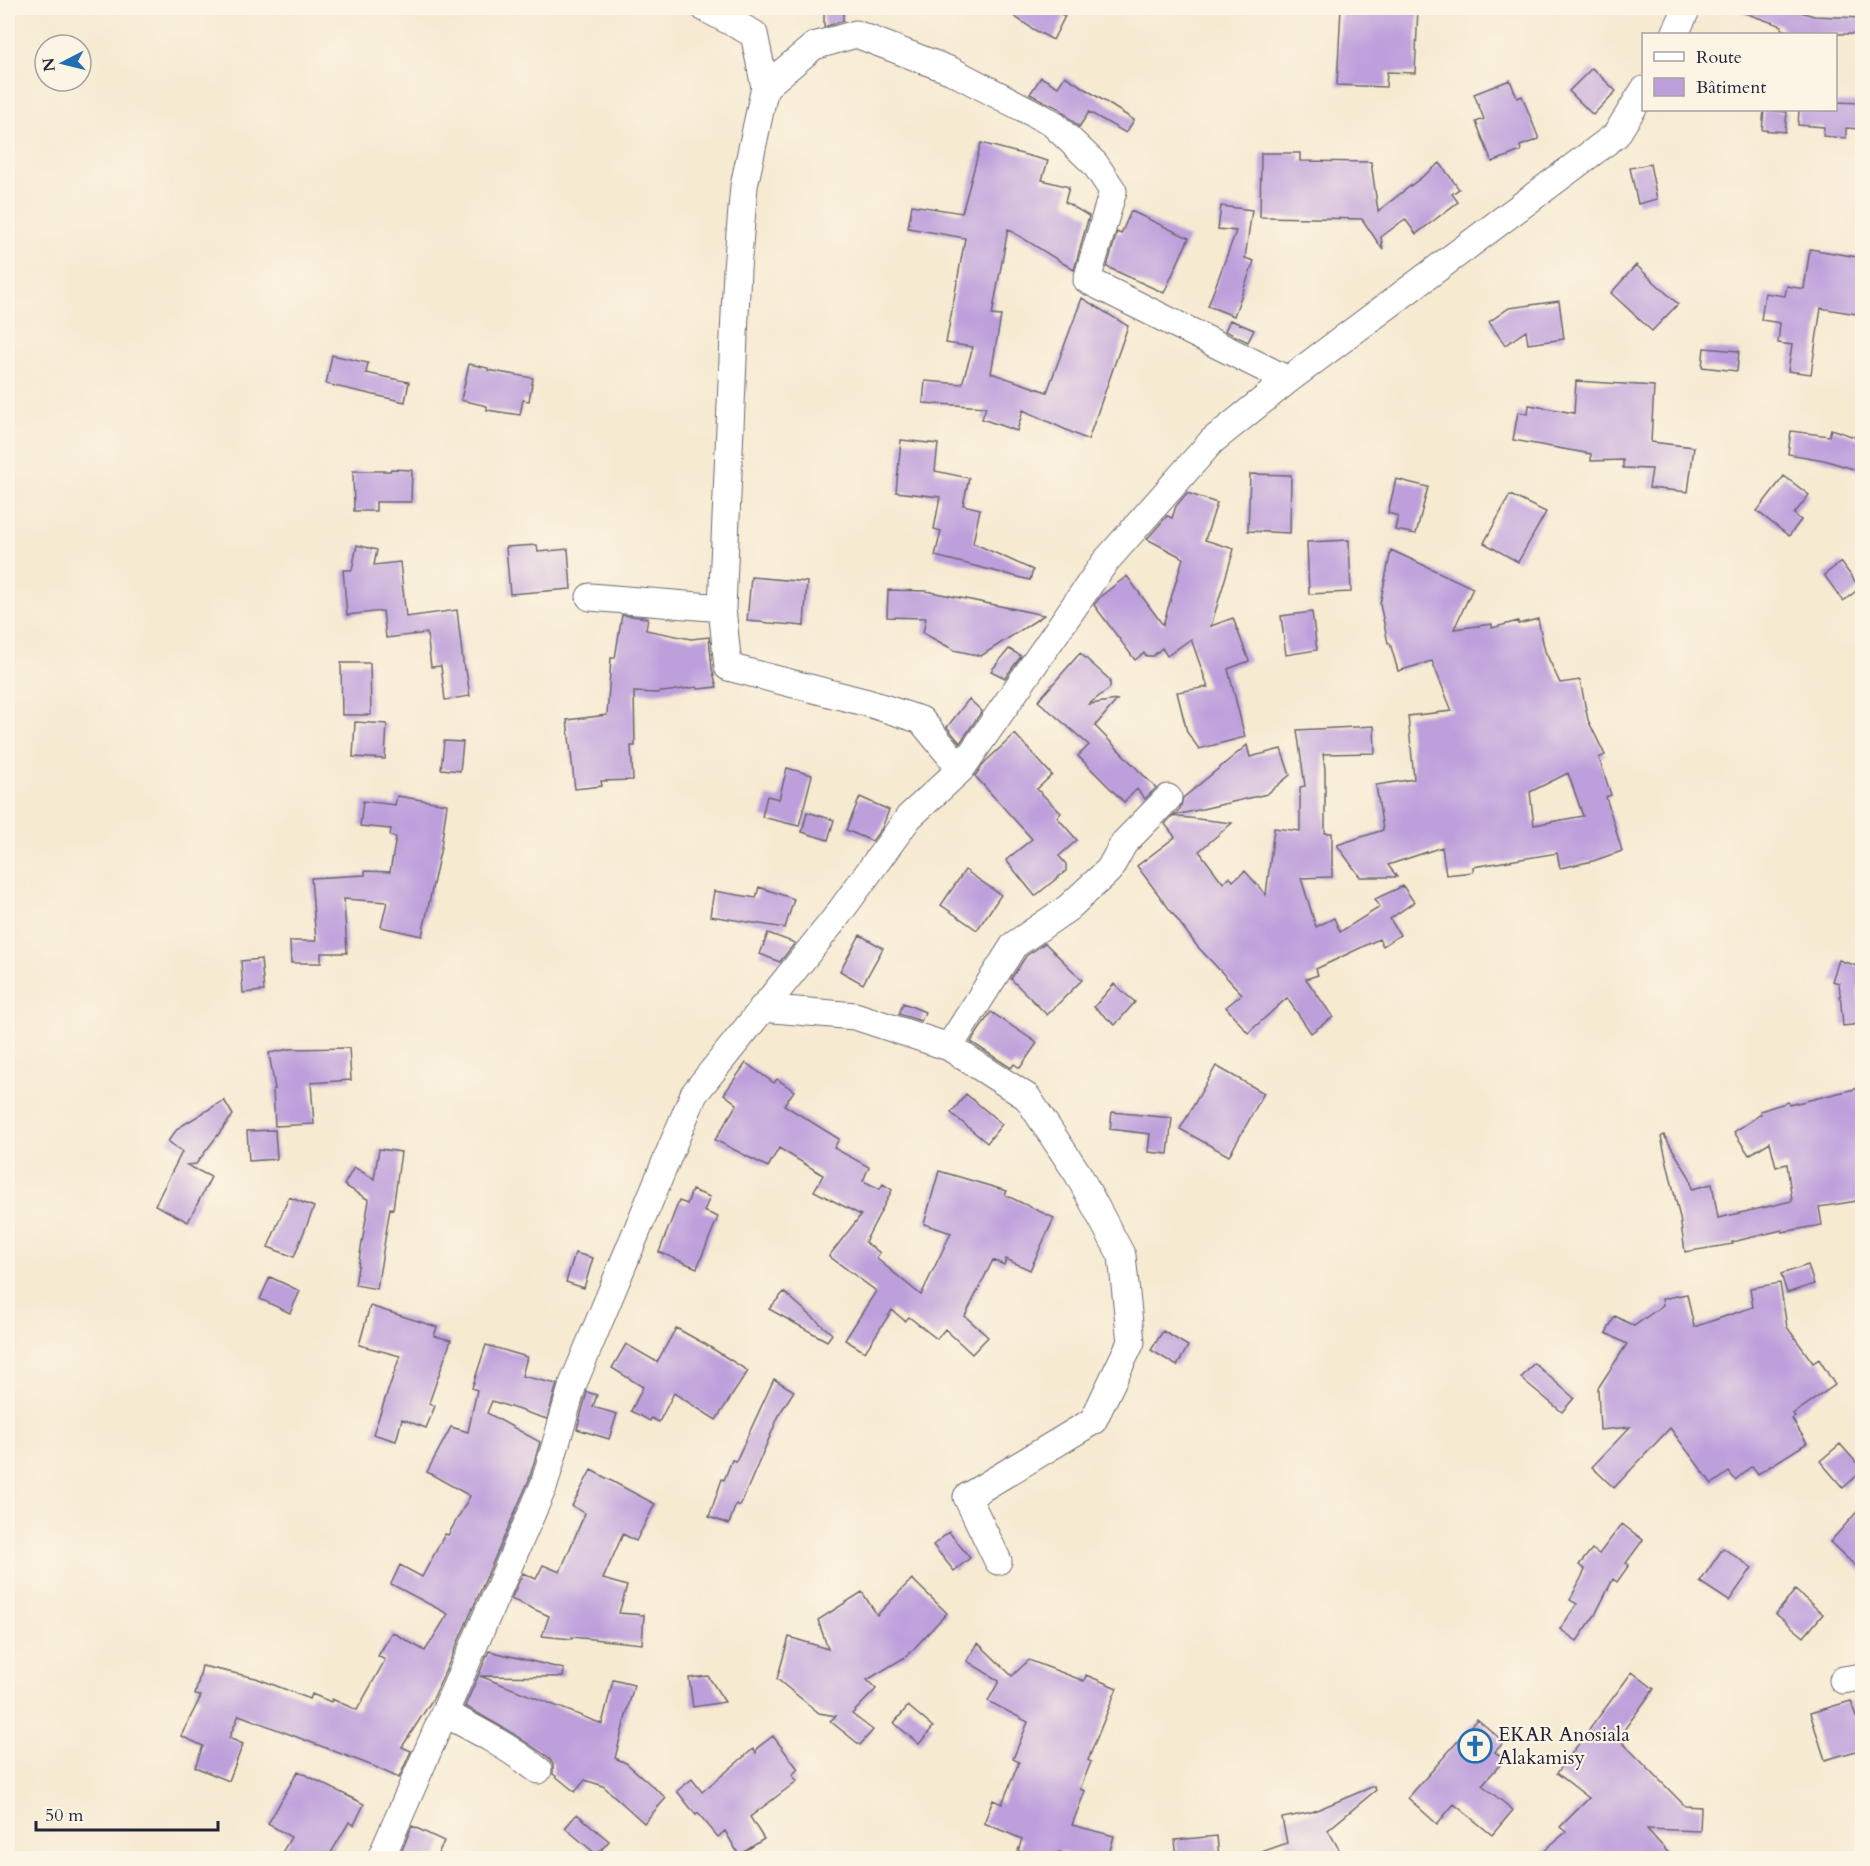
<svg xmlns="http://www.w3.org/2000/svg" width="1870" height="1866" font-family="Cardo,serif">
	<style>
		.building { fill: #bd9fdc; fill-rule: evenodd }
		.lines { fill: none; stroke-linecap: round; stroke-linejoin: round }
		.street-casing { stroke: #6c6870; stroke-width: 29 }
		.street { stroke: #fff; stroke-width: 27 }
		.labels { text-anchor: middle; stroke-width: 4.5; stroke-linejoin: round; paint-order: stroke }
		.poi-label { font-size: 20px; fill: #22223b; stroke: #fcf5e5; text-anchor: start }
	</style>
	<rect width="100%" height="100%" fill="#fcf5e5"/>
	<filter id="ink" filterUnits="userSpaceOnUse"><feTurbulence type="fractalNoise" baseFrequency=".0167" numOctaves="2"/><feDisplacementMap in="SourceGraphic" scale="12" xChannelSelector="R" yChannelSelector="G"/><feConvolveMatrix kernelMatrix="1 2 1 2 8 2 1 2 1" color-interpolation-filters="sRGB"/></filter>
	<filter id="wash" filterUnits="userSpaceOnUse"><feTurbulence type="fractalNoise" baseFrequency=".008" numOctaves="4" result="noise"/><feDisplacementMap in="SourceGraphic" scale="24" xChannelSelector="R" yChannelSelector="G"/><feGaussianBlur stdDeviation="1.35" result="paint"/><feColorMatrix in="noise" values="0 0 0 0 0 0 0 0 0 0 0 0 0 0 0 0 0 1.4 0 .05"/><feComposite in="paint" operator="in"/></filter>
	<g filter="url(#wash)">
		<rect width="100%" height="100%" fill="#f6ead1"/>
		<g id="blocks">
			<path class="building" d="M824,8H843V21L824,27Z
				M1002,8H1047L1065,16L1053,40L1033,29Z
				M1341,8H1418L1415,73L1387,72L1386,87L1337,85Z
				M1737,8H1788L1814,16L1863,18L1862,34H1795L1781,29L1782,26L1736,10Z
				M1592,68L1616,91L1593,115L1569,91Z
				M1065,76L1134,120L1126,133L1089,112L1079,127L1060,109L1030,94L1041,77L1058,87Z
				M1510,80L1517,98L1522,96L1539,139L1520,146L1521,151L1492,162L1476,122L1484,119L1474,94Z
				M1836,102L1863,103V129L1846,128V138L1823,136L1824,127L1798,125L1799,110H1836Z
				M1764,110L1787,112L1785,132L1762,130Z
				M981,143L1048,161L1042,180L1069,187L1065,202L1089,216L1074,270L1008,229L992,315L1001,316L991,373L1047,392L1082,298L1128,326L1088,440L1023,410L1017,431L982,419L986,407L923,403L925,381L962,384L973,347L946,343L965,238L908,228L912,205L962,213Z
				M1261,153H1300V161L1371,162L1378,211L1440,163L1459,189L1452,194L1458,202L1416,234L1405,219L1381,237L1383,250L1362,219L1260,217Z
				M1650,164L1657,199L1638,204L1630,168Z
				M1221,206L1252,210L1245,258L1254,261L1234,316L1208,306L1236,231L1218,229Z
				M1131,211L1189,238L1164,293L1107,267L1117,232L1121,234Z
				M1810,249L1863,258V315L1821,308L1811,374L1788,371L1792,345L1778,343L1780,323L1761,320L1765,293L1785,296L1787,286L1804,289Z
				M1636,265L1678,304L1652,331L1611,293Z
				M1559,301L1564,339L1528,344L1526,331L1505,345L1489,322L1509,308Z
				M1230,320L1254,330L1248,342L1225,331Z
				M1704,348L1739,351L1737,371L1702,367Z
				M332,355L368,363L366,373L409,382L405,402L326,384Z
				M469,364L488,368V370L533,378L529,401L523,400L520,415L487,410V406L461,400Z
				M1576,381L1654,386L1651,442L1694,447L1688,492L1649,488L1652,469L1623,468V460L1591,461V454L1513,440L1518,412L1528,414L1529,405L1574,413Z
				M1831,429L1863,440V472L1824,460L1788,454L1791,431L1829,436Z
				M901,440L938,444L935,471L969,478L963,505L980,509L973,543L1033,570L1030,580L935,556L941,531L934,529L940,497L896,492Z
				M391,469L412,470L411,502H376V511H354L353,471H390Z
				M1250,474L1291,475L1290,533L1248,531Z
				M1784,476L1809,495L1794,514L1801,520L1789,536L1757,511Z
				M1396,479L1428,487L1416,534L1395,530L1398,516L1388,513Z
				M1187,493L1217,503L1205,540L1234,549L1211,626L1233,618L1249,661L1228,669L1245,737L1199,749L1187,732L1177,692L1208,687L1191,639L1167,656L1162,648L1153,656H1146L1144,653L1135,660L1094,605L1101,596L1127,576L1163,625L1183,558L1147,539L1167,516L1172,518L1176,506Z
				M1510,495L1546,512L1518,562L1484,543Z
				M1349,540L1351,592L1309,594L1307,542Z
				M357,545L377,550L374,565L400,562L406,617L457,610L464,670H466L470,696L445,700L441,666L431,667L427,633L386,638L383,611L347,615L343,570H352Z
				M537,545L538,552L568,549L571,589L510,594L506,547Z
				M1391,550L1473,588L1454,629L1492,624V628L1518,621V624L1538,619L1545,651L1560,683L1580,680L1588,720L1605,755L1599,758L1611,795L1606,797L1622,851L1593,861L1560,868L1557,853L1473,867V872L1446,875L1442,847L1388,865L1397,877H1360L1337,845L1383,830L1376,785L1414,779L1408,716L1452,711L1432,661L1398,671L1390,643H1388L1380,604ZM1568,773L1583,816L1534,825L1530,792Z
				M1841,562L1860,588L1843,601L1824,575Z
				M751,577L807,582L804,626L747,621Z
				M888,590L926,591L1044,615L981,656L954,650L923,633L926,618L887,617Z
				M1312,612L1317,650L1286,655L1281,616Z
				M622,615L648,618L646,630L691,639L709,637L712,669L717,687L698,689L697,687L656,693L634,692L635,746H631L633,780L601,781L602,786L575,789L567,720L607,715L611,658H615Z
				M1009,649L1021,656L1005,678L991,671Z
				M1080,653L1110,680V688L1089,704L1117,700L1095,726L1156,788L1145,799L1137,789L1124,802L1078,756L1089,745L1038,701Z
				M341,663H370L371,715H342Z
				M969,699L982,711L960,743L947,727Z
				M355,722L387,724L385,759L353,757Z
				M1374,726L1375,753L1323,754L1325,769V833H1332V877L1301,878L1316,927L1334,918L1340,932L1380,907L1375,899L1403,886L1414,902L1390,919L1400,935L1383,946L1379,939L1316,969L1318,975L1306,979L1333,1017L1311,1033L1287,998L1248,1033L1226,1007L1242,994L1197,946L1137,866L1175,837L1165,824L1172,816L1232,823L1199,851L1223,883L1230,877L1233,881L1245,871L1266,895L1274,828L1300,831V787L1305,786L1297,730Z
				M1015,734L1052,775L1037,789L1061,813L1057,817L1077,840L1059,856L1066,864V871L1035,896L1006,860L1032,839L975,776L985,762Z
				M444,741L463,742L460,771L441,769Z
				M1247,745L1250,757L1281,749L1290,775L1267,794L1172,816L1180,809L1183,798Z
				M787,768L812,775L799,826L762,817L767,796L779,799Z
				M397,796L447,804L441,847L422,936L381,927L387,902L344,899L347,953H321V963H291L290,941H316L311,878L365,875V871L390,872L396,837L390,836L391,829L360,826L363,801L395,805Z
				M860,797L889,810L882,828L872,841L846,830Z
				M807,812L834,820L828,840L802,832Z
				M965,870L1001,895L977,930L941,905Z
				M759,887L794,899L785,928L710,916L714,891L756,898Z
				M768,933L795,943L780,962L760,954Z
				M860,935L883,948L863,984L840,971Z
				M1045,943L1082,980L1047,1015L1011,979L1026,956Z
				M261,959L264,991L243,993L241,961Z
				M1839,960L1863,968V977L1858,990L1861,1024L1843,1026L1839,983L1832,981Z
				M1114,984L1135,1002L1115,1025L1094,1007Z
				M903,1003L925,1012L921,1021L899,1014Z
				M991,1012L1037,1043L1020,1068L1014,1064L1011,1068L971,1042Z
				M349,1048L351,1080L311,1083L314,1124L275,1126L273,1089H275L269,1053L290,1049Z
				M746,1063L774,1083L777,1079L794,1091L784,1105L839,1139L834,1148L869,1167L863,1181L880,1189L883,1184L892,1190L865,1242L880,1253L876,1258L921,1295L951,1233L924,1224L939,1171L1007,1191L1005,1195L1054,1218L1030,1270L1006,1259L1004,1265L993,1260L965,1316L988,1337L972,1354L945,1329L937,1339L909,1317L905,1321L892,1310L865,1352L845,1340L876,1291L829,1256L861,1215L814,1191L823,1175L779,1148L768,1167L715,1140L737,1104L724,1094Z
				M1216,1066L1264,1093L1229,1156L1180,1129Z
				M1863,1087V1200L1819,1207L1822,1225L1782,1232V1230L1732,1242L1733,1244L1685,1252L1680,1218L1661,1137L1664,1135L1690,1178L1692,1189L1712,1184L1718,1218L1792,1201L1787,1164L1776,1167L1770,1142L1749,1155L1734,1132L1761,1114L1760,1111L1788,1102L1789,1105Z
				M966,1094L1002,1124L987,1143L951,1113Z
				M224,1100L233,1115L196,1164L187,1165L211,1177L188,1222L155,1205L182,1152L168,1141L178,1128Z
				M1112,1112L1172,1118L1168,1154L1148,1152L1150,1134L1110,1129Z
				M275,1130L277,1159L249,1161L247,1131Z
				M379,1149L401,1152L393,1209L390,1208L377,1289L355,1285L369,1200L344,1185L354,1167L374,1179Z
				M692,1190L710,1197L704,1211L718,1217L697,1268L659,1252L679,1201L687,1204Z
				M289,1197L314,1207L294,1257L268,1247Z
				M575,1253L593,1258L584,1288L566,1282Z
				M1808,1265L1814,1284L1787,1293L1781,1274Z
				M270,1277L300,1291L290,1313L260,1299Z
				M1780,1283L1787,1327L1813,1363L1819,1359L1835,1385L1793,1414L1795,1417L1792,1419L1807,1443L1758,1474L1752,1466L1735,1480L1729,1472L1712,1484L1670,1428L1614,1488L1592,1467L1630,1427L1600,1430L1598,1388L1627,1344L1606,1333L1615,1316L1634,1326L1663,1305L1662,1299L1687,1294L1694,1327L1753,1307L1750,1288Z
				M784,1292L832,1334L827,1341L769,1309Z
				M370,1306L437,1327L434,1336L451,1340L429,1403L435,1406L426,1428L402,1419L396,1441L373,1434L400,1356L359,1345Z
				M676,1328L705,1344L748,1371L716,1420L674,1393L659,1422L651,1418L650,1421L631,1411L643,1387L612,1368L626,1344L657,1362Z
				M1163,1331L1188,1346L1177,1366L1151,1350Z
				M486,1345L527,1357L522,1376L557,1384L547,1419L492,1401L487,1413L540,1442L529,1480L434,1697L402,1747L411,1751L399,1778L373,1766L239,1715L229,1738L243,1744L229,1781L195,1767L203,1746L181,1736L201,1696L195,1695L202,1666L256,1678L310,1699L312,1694L331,1702L332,1699L357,1710L385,1660L378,1656L392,1632L425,1651L448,1614L391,1584L400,1565L422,1577L445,1534L448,1535L470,1496L427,1472L451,1427L468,1432L477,1390L472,1388Z
				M1534,1363L1574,1398L1562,1412L1521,1378Z
				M774,1379L794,1391L780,1413L740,1506L736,1504L729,1524L709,1517L722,1479L724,1480L732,1460L736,1461Z
				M587,1392L597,1395L593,1407L617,1414L609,1439L577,1429Z
				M1840,1444L1863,1470L1843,1488L1820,1461Z
				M591,1470L655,1504L636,1541L623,1534L603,1579L627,1586L619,1613L644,1615L642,1644L572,1637V1639L542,1636L549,1616L511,1599L523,1573L536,1579L543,1565L560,1572L585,1513L572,1506Z
				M1863,1505V1573L1830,1542Z
				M1622,1524L1643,1540L1626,1563L1629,1565L1617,1582L1613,1579L1595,1615L1577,1641L1560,1629L1577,1604L1570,1600L1585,1570L1579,1565L1592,1549L1599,1554Z
				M949,1532L970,1558L954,1571L933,1545Z
				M1723,1548L1752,1568L1729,1601L1700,1582Z
				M912,1579L947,1613L907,1656L867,1680L876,1689L852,1714L873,1730L860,1745L830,1721L836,1716L819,1713L777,1679L789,1637L828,1649L818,1620L862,1592L877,1615Z
				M1795,1590L1823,1614L1804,1637L1776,1614Z
				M978,1643L1012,1676L1029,1660L1084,1681L1086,1675L1117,1688L1088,1760L1091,1762L1080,1789L1085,1791L1072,1825L1114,1836L1108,1858H1085L1059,1852L1057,1858H1043L1018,1851L1022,1839L984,1823L993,1800L1002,1804L1019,1762L1013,1759L1028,1722L988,1701L999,1681L967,1661Z
				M489,1651L564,1669L563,1677L480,1676L602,1724L613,1680L634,1685L615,1758L626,1763L666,1798L644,1823L603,1786L585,1780L575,1792L553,1774V1764L548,1757L512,1733L465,1706Z
				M1632,1672L1654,1689L1618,1738L1685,1806L1701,1807L1700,1831L1647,1829L1673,1858H1535L1566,1832L1560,1827L1589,1798L1557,1773Z
				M708,1676L725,1702L693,1707L689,1678Z
				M1851,1701L1856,1717L1863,1715V1749L1825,1760L1810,1713Z
				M908,1706L933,1727L919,1744L894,1723Z
				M1477,1719L1504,1742L1495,1752L1504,1760L1482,1785L1513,1810L1492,1835L1454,1804L1437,1824L1408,1798Z
				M773,1736L798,1769L792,1775L797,1781L750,1817L764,1839L739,1855L725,1831L718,1837L698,1813L696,1815L677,1791L692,1779L702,1792L753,1749L756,1753L757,1748Z
				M298,1771L364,1804L354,1825L349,1822L328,1858H279L291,1837L268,1824Z
				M1374,1786L1376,1790L1328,1830L1344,1858H1253V1855L1287,1843L1282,1818L1312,1812Z
				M577,1814L609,1841L597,1855L565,1828Z
				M412,1826L444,1841L436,1858H407L400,1855Z
				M1217,1836L1219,1858H1177L1175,1840Z"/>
		</g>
	</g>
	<g filter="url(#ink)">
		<use href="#blocks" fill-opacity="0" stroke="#6c6870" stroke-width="1.5"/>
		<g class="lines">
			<g class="street-casing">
				<path id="street" d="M705,8L754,34L765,87L744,186L737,269L722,608L728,667L868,703L921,720L961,769
					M1675,34L1687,8
					M765,87L814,46L856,34L952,71L1052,123L1095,164L1113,191L1087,280L1288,380
					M590,597L722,608
					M762,1008L855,1016L949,1047L1027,1097L1078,1174L1122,1256L1131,1342L1093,1421L967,1497L998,1561
					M949,1047L1014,945L1068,908L1109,870L1124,843L1168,798
					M1843,1680L1862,1677
					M444,1713C477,1730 509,1747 538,1770
					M381,1858L544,1485L573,1384L694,1094L834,920L909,817L961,769L1105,562L1212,441L1288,380L1616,135L1644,90"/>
			</g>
			<use href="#street" class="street"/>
		</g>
	</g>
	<defs>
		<g id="church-ring" transform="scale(1.725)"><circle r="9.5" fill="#fcf5e5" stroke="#1f6fb2" stroke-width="1.5"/><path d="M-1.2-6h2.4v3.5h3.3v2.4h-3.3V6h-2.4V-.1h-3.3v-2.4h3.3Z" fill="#1f6fb2"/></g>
	</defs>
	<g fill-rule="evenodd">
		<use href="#church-ring" x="1475" y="1746"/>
	</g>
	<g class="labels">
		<g class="poi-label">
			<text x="1498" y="1741">EKAR Anosiala<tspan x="1498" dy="23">Alakamisy</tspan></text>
		</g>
	</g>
	<rect width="1870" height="1866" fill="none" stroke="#fcf5e5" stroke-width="30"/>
	<rect x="1642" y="33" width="195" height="78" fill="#fcf5e5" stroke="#a5a1a1" stroke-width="1.5"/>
	<rect x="1654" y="52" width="30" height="9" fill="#ffffff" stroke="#a5a1a1" stroke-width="1.5"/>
	<text x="1696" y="63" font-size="18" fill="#22223b">Route</text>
	<rect x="1654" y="78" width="30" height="18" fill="#bd9fdc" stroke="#a5a1a1" stroke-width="1.5"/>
	<text x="1696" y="93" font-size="18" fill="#22223b">Bâtiment</text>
	<g transform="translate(63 63) rotate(263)"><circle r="28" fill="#fcf5e5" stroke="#a5a1a1" stroke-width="1.5"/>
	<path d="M0-4.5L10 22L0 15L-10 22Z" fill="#1f6fb2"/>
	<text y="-9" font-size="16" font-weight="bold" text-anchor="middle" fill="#22223b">N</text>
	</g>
	<path d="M36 1821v9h182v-9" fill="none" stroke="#22223b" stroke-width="3"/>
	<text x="45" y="1821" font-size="18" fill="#22223b" stroke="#fcf5e5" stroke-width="4.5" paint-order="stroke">50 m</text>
</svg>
